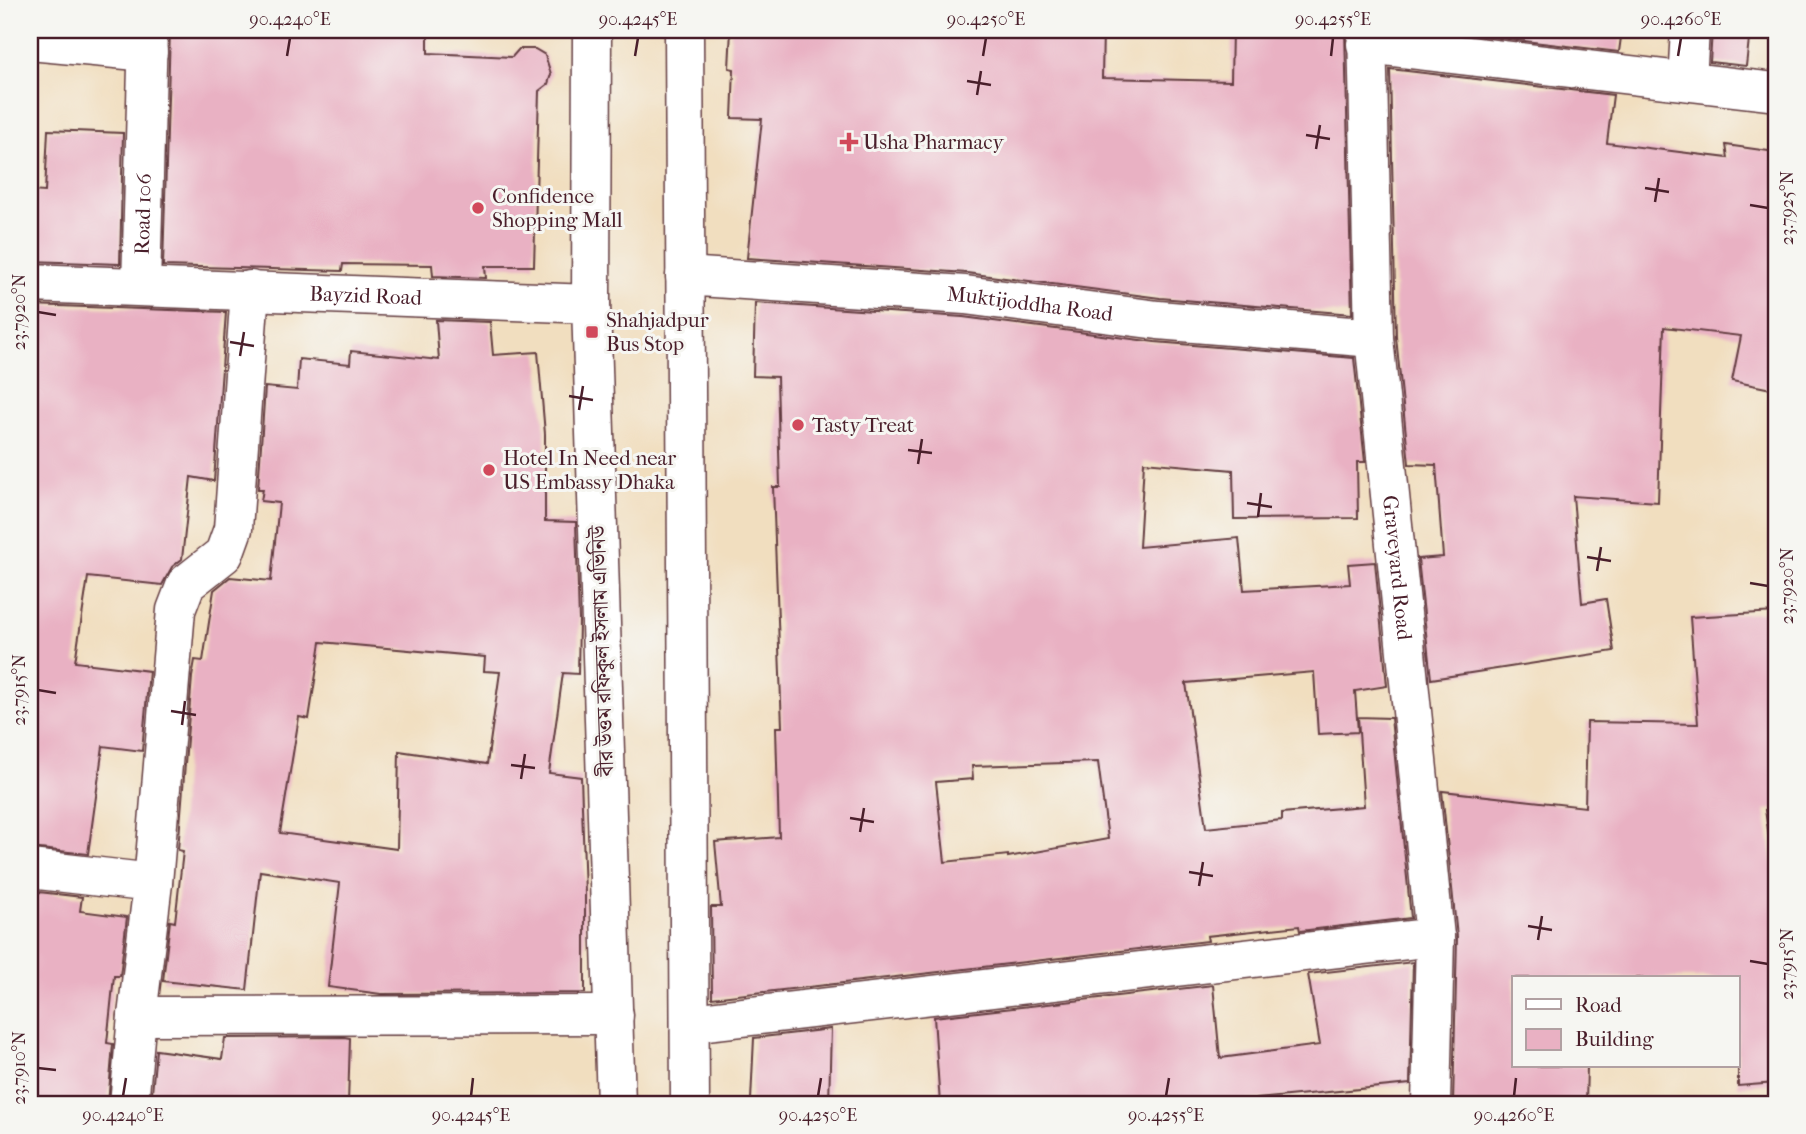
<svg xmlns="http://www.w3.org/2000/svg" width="1806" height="1134" font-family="'IM FELL French Canon','Noto Serif Bengali',serif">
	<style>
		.building { fill: #e9b1c3; fill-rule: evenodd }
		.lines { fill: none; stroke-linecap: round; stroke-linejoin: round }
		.minor-casing { stroke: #633c41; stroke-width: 41 }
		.major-casing { stroke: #633c41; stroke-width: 41 }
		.minor { stroke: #fff; stroke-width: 38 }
		.major { stroke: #fff; stroke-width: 38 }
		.ticks { fill: none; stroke: #4a1f2b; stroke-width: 2.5 }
		.poi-dot { fill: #d1495b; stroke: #f6f6f2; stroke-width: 2.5 }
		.labels { text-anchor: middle; stroke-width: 6; stroke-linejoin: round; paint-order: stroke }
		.poi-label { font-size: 21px; fill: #4a1f2b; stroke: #f6f6f2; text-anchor: start }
		.street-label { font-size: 21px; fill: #4a1f2b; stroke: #f6f6f2 }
		.neatline { fill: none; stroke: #4a1f2b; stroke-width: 2.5 }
		.ticks-label { font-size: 18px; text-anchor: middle; fill: #4a1f2b }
	</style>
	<rect width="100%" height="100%" fill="#f6f6f2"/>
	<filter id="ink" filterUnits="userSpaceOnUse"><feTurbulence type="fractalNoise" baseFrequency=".0143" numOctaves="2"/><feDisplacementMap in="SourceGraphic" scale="14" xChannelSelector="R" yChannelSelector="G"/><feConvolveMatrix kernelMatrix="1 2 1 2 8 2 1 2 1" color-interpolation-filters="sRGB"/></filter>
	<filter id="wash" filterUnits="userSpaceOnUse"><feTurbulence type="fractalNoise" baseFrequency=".00686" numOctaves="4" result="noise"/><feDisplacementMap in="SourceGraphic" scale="28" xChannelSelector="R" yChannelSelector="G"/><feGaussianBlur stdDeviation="1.57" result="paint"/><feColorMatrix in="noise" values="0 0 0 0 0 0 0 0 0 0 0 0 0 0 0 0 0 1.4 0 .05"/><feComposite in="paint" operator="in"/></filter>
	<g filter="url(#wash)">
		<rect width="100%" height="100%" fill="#f1debf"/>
		<g id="blocks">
			<path class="building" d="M170,30H284L428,35V53L512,57L519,49H535L545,55L551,74L548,84L539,91L534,266H485L486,278L433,276L432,265L343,264L342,271L163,266Z
				M731,30H1103L1102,78L1231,81L1232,30H1345L1352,314L1160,298L967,273L747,258L762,119L732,118L734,69L729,68Z
				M1432,30H1622L1619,52Z
				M1712,30H1750L1746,66L1710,62Z
				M1390,69L1613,95L1607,143L1728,158L1726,145L1776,152V390L1732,381L1741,336L1664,327L1658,502L1573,496L1582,603L1606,599L1614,651L1431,679L1418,559L1443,557L1436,465L1409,464L1396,337Z
				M48,130L123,133L120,264L30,261V191L45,192Z
				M755,303L963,317L1155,342L1354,358L1365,462H1357L1358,518L1234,519L1233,470L1144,462L1139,547L1239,538L1244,590L1350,584L1348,564L1375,562L1387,686L1355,691L1358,732L1318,734L1314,672L1186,683L1206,828L1282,820V813L1364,806L1358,717L1391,718L1411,918L1300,931L1299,926L1207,936L1208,941L712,998L711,907H721L715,842L779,837L776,727H782L773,487H780L777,377L753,376ZM1098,762L1108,839L1008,857V855L945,862L936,782L973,779L972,766Z
				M30,305L226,312L214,481L191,477L182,559L172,567L162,585L88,577L75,662L149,671L142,751L103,746L88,854L30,848Z
				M436,320L490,322L493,355L538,352L545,434V521L576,522L579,621L578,674L563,673L549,773L581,777L585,894V993L381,994L328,987L340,883L260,871L247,990L163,981L170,921L175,922L183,851L178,850L192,677L195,660L203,661L214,590L230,577L271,581L279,503L261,501L263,489H258L265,387L297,390L299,359L350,364L351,351L439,360ZM321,642L485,657L484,671L500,672L487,764L399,751L397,849L280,833L299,717L309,719Z
				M1776,612V809L1765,810L1776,882V979L1771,980L1776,1083L1738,1086V978H1514V1066H1587L1586,1104H1453L1457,937L1442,791L1585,807L1587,722L1698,724L1690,617Z
				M30,891L82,897L80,911L127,917L120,976H114L107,1043L113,1044L108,1104H30Z
				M1413,962L1410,1084L1207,1104H940L934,1017L1213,985L1220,1058L1320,1045L1308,974Z
				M831,1029L829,1103L751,1100L754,1038Z
				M344,1037L350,1038L348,1104H151L156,1050L222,1059L225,1038Z"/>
		</g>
	</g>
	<g filter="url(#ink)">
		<use href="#blocks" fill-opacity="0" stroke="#633c41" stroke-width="2"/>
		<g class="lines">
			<g class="minor-casing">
				<g id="minor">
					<path id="s1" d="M1367,30L1374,338L1435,937L1431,1104"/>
					<path d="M30,41L148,52"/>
					<path d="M1366,44L1776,92"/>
					<path d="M1687,81L1690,30"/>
					<path id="s2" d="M685,276L965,295L1158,320L1374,338"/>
					<path id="s3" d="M30,283L591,304"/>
					<path id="s4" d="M141,286L148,30"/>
					<path d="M30,869L153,883"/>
					<path d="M137,1016L614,1015"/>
					<path d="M690,1023L1435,937"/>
					<path d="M129,1104L137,1016L153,883L176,610L186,584L224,554L233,529L250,290"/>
				</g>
			</g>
			<g class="major-casing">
				<path id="major" d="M592,30L591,304L616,1104
					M684,30L690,1104"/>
			</g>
			<use href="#minor" class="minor"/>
			<use href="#major" class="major"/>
		</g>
	</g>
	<path class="ticks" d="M287,56L290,38M635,56L638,38M983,56L986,38M1331,56L1333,38M1678,56L1681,38M967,81L991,85M977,95L981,71M1306,135L1330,139M1316,149L1320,125M1645,188L1669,192M1655,202L1659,178M1750,205L1768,208M38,312L56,315M230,342L254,346M240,356L244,332M569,396L593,400M579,410L583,386M908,450L932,453M918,464L922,439M1247,503L1272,507M1258,517L1261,493M1587,557L1611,561M1597,571L1601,547M1750,583L1768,586M38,690L56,693M171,711L196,715M182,725L185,701M511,765L535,768M521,779L525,754M850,818L874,822M860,832L864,808M1189,872L1213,876M1199,886L1203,862M1528,926L1552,930M1538,940L1542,916M1750,961L1768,964M38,1068L56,1070M123,1096L126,1078M471,1096L473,1078M818,1096L821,1078M1166,1096L1169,1078M1514,1096L1516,1078"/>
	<g class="poi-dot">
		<path d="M845.5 131.5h7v7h7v7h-7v7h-7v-7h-7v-7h7z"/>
		<circle cx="478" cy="208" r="7"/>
		<rect x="585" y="325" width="14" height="14" rx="3.5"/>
		<circle cx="798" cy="425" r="7"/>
		<circle cx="489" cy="470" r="7"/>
	</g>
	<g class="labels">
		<g class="poi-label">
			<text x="863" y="149">Usha Pharmacy</text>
			<text x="492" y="203">Confidence<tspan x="492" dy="24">Shopping Mall</tspan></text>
			<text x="606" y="327">Shahjadpur<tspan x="606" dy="24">Bus Stop</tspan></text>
			<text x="812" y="432">Tasty Treat</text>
			<text x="503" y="465">Hotel In Need near<tspan x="503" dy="24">US Embassy Dhaka</tspan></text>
		</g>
		<g class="street-label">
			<text dy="7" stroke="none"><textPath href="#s4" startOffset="72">Road 106</textPath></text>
			<text dy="7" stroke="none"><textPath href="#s3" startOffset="336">Bayzid Road</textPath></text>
			<text dy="7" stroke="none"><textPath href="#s2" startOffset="346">Muktijoddha Road</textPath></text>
			<text dy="7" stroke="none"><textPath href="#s1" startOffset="539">Graveyard Road</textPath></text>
			<text transform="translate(602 651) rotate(-92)" y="7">বীর উত্তম রফিকুল ইসলাম এভিনিউ</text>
		</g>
	</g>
	<rect width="1806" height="1134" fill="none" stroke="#f6f6f2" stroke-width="77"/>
	<rect x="1512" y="976" width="228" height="91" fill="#f6f6f2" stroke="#b1a0a2" stroke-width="2"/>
	<rect x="1526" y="999" width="35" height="10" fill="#ffffff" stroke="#b1a0a2" stroke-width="2"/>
	<text x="1575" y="1012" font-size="21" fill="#4a1f2b">Road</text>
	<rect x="1526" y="1029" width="35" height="21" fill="#e9b1c3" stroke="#b1a0a2" stroke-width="2"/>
	<text x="1575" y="1046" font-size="21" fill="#4a1f2b">Building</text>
	<rect x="38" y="38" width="1730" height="1058" class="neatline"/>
	<g class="ticks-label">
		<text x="290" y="25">90.4240°E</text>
		<text x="638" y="25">90.4245°E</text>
		<text x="986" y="25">90.4250°E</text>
		<text x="1333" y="25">90.4255°E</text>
		<text x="1681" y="25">90.4260°E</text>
		<text transform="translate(1787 208) rotate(-90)" y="6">23.7925°N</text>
		<text transform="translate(19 312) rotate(-90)" y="6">23.7920°N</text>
		<text transform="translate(1787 586) rotate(-90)" y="6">23.7920°N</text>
		<text transform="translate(19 690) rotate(-90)" y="6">23.7915°N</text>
		<text transform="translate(1787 964) rotate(-90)" y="6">23.7915°N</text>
		<text transform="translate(19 1068) rotate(-90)" y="6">23.7910°N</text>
		<text x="123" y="1121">90.4240°E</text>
		<text x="471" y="1121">90.4245°E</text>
		<text x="818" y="1121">90.4250°E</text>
		<text x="1166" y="1121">90.4255°E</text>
		<text x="1514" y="1121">90.4260°E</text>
	</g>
</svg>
